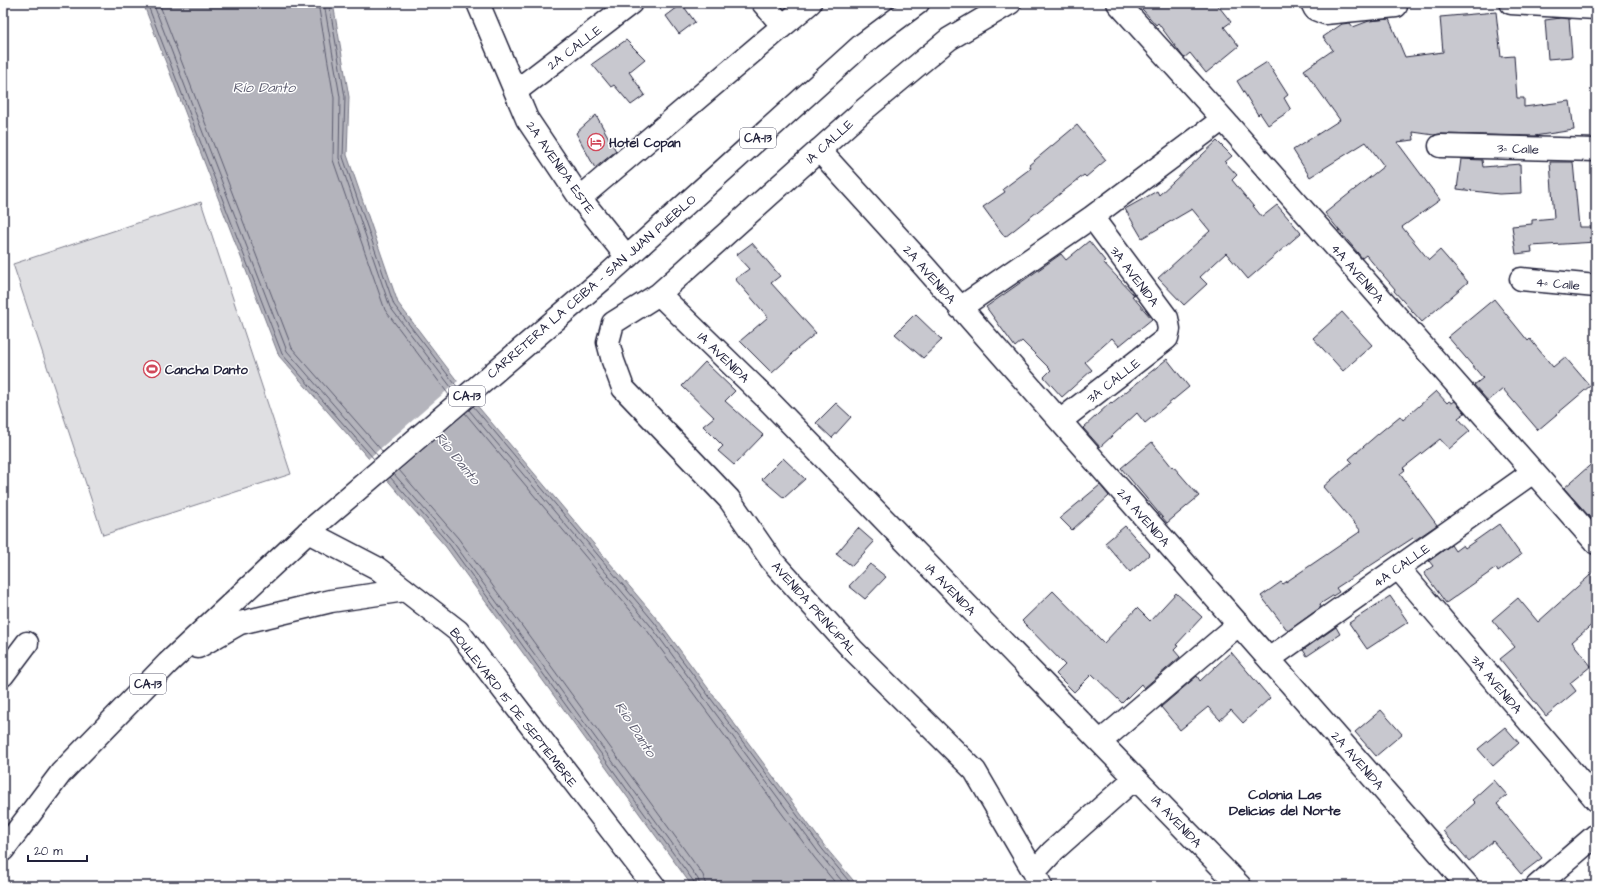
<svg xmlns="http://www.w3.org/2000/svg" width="1599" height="889" font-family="'Architects Daughter',sans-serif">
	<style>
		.green { fill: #dfdfe2; stroke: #80808e }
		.water { fill: #b4b4bc; stroke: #7a7a88 }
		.pier { fill: #fff }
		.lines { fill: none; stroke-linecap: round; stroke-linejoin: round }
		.shore { stroke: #5c5c6f; stroke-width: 1 }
		.building { fill: #c8c8cf; stroke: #22223b }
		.minor-casing { stroke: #22223b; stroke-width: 25 }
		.tertiary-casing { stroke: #22223b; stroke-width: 25 }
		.primary-casing { stroke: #22223b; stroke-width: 25 }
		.minor { stroke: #fff; stroke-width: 22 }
		.tertiary { stroke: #fff; stroke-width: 22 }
		.primary { stroke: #fff; stroke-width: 22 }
		.labels { text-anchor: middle; stroke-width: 3; stroke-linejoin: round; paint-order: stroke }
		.shield { fill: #fff; stroke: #646476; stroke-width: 1 }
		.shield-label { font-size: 12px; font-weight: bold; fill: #22223b }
		.street-label { font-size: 13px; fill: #22223b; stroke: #fff }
		.poi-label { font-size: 13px; font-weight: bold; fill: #22223b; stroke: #fff; text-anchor: start }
		.water-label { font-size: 14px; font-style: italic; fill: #5c5c6f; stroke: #fff }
		.neighbourhood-label { font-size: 14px; font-weight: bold; fill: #22223b; stroke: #fff }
	</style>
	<rect width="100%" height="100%" fill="#fff"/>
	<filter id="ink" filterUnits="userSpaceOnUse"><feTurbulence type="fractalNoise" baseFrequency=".025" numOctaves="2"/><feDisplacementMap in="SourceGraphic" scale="8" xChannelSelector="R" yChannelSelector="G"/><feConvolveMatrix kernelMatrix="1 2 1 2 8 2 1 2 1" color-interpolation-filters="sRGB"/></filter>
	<g filter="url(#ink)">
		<path class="green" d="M201,202L291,474L103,535L13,264Z"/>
		<path class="water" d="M143,3H333L349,97L347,155L398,303L464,390L657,619L826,848L858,886H692L446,547L279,356Z"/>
		<path class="pier" d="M459,380L478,403L386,482L367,460Z"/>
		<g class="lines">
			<path class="shore" d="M147,3L282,354L374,459
				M153,3L287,351L378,456
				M159,3L292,348L383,452
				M318,3L334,98L333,160L385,310L449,395
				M324,3L340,97L339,158L390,307L454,391
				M329,3L345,97L343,157L394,305L458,388
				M473,406L654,622L823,850L853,886
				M469,410L650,625L819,853L846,886
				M465,413L646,629L814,857L838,886
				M399,470L458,538L703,875L706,886
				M394,474L453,542L698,879L700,886
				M390,477L449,544L694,882L695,886"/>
		</g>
		<path class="building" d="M1137,3H1216L1231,22L1224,27L1239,46L1206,73L1190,53L1184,58L1158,23L1156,25Z
			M682,4L695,22L679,34L666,16Z
			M1496,12L1501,57L1514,56L1517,98H1524V107L1570,101L1574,130L1534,136L1440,134L1434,135L1413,132L1414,140L1397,142L1440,200L1402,227L1429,260L1440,250L1468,282L1422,322L1394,291L1395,289L1366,255L1362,258L1325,213L1384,166L1366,142L1310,177L1293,150L1340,120L1304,70L1333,50L1323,37L1342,24L1350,23L1353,27L1369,21L1389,19L1405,57L1443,52L1440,17Z
			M1561,18L1569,19L1572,57L1548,59L1545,20Z
			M626,40L645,59L629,72L645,95L631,105L614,85L611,87L592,64Z
			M1267,62L1288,95L1284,98L1291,110L1268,125L1260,113L1258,115L1237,81Z
			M596,115L616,151L595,168L576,133Z
			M1077,125L1106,160L1086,177L1084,175L1005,237L983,207L1005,192L1003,189L1031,168L1029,165Z
			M1217,141L1232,156L1225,162L1237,175L1232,180L1262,217L1277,205L1301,233L1248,279L1226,253L1200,277L1207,284L1184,305L1158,278L1210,231L1192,209L1142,238L1125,209L1157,191L1159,195Z
			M1461,159L1482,160L1483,167L1520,164L1521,193L1499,194L1457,189Z
			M1550,162H1573L1579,227H1596V242L1531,246L1532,252L1516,254L1512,226L1532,224V220L1554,218Z
			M1089,241L1105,261L1103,262L1134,295L1132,296L1152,319L1119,346L1112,338L1085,362L1092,370L1062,397L1044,377L1051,370L1022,341L1015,347L986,307L1061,254L1066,260Z
			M752,243L780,276L771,283L816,333L791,354L792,355L772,373L740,341L768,317L735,279L749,269L736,255Z
			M1494,299L1528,341L1530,339L1553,367L1565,357L1590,386L1538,430L1503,389L1488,401L1474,385L1483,378L1448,337Z
			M1342,312L1372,345L1343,371L1313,338Z
			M915,314L942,340L923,358L895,334Z
			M1167,359L1189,387L1145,423L1137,413L1100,447L1083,428L1111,402L1112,403Z
			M705,362L735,391L725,401L763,435L734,465L718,451L723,446L703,426L714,417L682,386Z
			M1436,391L1447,403L1449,401L1452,403L1455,401L1465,413L1458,418L1470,431L1449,449L1440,439L1403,468L1405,470L1400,474L1437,525L1415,540L1413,538L1336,588L1339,592L1320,604L1321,607L1288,631L1261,596L1281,582L1283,584L1361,531L1323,487L1352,462L1349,459L1378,434L1400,416L1403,420Z
			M836,403L851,417L832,438L816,423Z
			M1152,442L1172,467L1173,466L1199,496L1167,523L1121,468Z
			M783,458L805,479L784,498L762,479Z
			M1596,460V524L1564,488Z
			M1100,485L1109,496L1072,530L1060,518Z
			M1499,524L1521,555L1498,572L1496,568L1446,603L1424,573L1433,566L1429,561L1451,545L1455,551L1463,545L1465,548Z
			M1125,526L1150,554L1130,572L1105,543Z
			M858,528L874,542L852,566L836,554Z
			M870,564L886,577L865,599L849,586Z
			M1596,570V621L1572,642L1591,666L1570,683L1576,691L1546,716L1500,659L1515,647L1492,620L1518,598L1538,622Z
			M1053,591L1104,643L1137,608L1150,621L1176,593L1202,617L1176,645L1178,646L1174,650L1180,657L1144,688L1141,684L1122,703L1092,674L1074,692L1056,674L1065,665L1022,621Z
			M1390,596L1408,622L1367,649L1349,623Z
			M1336,627L1340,634L1307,656L1303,650Z
			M1231,652L1270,698L1243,723L1231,710L1220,720L1208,707L1180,730L1161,707L1197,676L1200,681Z
			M1381,710L1402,734L1376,756L1355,732Z
			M1505,727L1519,743L1493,766L1478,749Z
			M1494,780L1507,795L1497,804L1542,858L1521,874L1493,841L1469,861L1443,831L1475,803L1472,800Z"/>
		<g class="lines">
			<g class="minor-casing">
				<path id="minor" d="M478,3L527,119L580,198L627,257
					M763,3L782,25
					M1010,3L949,39L865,109L659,294L613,323L608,342L613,361L623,388L729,499L772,561L852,649L975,771L1034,872L1041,886
					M1118,3L1223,119L1596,543
					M1312,3L1315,9L1325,13L1396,6
					M1511,3L1596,8
					M516,91L631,3
					M1440,146L1596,150
					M819,150L924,266L1468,886
					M580,198L810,3
					M1521,279L1596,286
					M659,294L766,398L1240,886
					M960,308L1092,217L1223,119
					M1060,421L1167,338L1169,329L1167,318L1092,217
					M1398,568L1596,800
					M1269,659L1533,472
					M3,675L27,643
					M1100,742L1239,624
					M1034,872L1053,851L1135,778
					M1537,886L1596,835"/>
			</g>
			<g class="tertiary-casing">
				<path id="tertiary" d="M308,532L377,568L458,631L654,886"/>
			</g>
			<g class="primary-casing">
				<path id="primary" d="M198,647L240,623L331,601L405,590
					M3,850L61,773L168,663L308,532L603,279L863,44L918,3"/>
			</g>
			<use href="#minor" class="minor"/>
			<use href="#tertiary" class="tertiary"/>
			<use href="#primary" class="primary"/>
		</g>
	</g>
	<defs>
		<g id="hotel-ring" transform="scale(0.9)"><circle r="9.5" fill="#fff" stroke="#d1495b" stroke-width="1.5"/><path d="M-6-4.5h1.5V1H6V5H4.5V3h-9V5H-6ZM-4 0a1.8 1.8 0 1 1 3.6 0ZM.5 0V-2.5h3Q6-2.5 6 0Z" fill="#d1495b"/></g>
		<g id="stadium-ring" transform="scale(0.9)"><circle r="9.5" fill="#fff" stroke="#d1495b" stroke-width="1.5"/><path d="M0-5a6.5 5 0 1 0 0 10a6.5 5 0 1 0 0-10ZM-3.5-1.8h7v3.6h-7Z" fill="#d1495b"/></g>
	</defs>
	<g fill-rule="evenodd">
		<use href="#hotel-ring" x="596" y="142"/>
		<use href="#stadium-ring" x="152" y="369"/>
	</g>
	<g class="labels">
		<g class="shield">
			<rect x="740" y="128" width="36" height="20" rx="3"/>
			<rect x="449" y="386" width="36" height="20" rx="3"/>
			<rect x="130" y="674" width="36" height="20" rx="3"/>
		</g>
		<g class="shield-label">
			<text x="758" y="142">CA-13</text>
			<text x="467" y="400">CA-13</text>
			<text x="148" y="688">CA-13</text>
		</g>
		<g class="street-label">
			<text transform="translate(574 47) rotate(-37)" y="5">2A CALLE</text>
			<text transform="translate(829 141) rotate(-42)" y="5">1A CALLE</text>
			<text transform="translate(1518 148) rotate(2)" y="5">3ª Calle</text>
			<text transform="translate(561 167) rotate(55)" y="5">2A AVENIDA ESTE</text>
			<text transform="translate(1358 273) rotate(49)" y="5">4A AVENIDA</text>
			<text transform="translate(930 274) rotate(49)" y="5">2A AVENIDA</text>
			<text transform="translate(1135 276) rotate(53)" y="5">3A AVENIDA</text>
			<text transform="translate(1558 283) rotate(5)" y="5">4ª Calle</text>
			<text transform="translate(591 286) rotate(-41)" y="5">CARRETERA LA CEIBA - SAN JUAN PUEBLO</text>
			<text transform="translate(724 357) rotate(44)" y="5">1A AVENIDA</text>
			<text transform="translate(1113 380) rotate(-38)" y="5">3A CALLE</text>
			<text transform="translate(1144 517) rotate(49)" y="5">2A AVENIDA</text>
			<text transform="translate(1401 565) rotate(-35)" y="5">4A CALLE</text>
			<text transform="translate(951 589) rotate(46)" y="5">1A AVENIDA</text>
			<text transform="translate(815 608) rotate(48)" y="5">AVENIDA PRINCIPAL</text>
			<text transform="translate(1497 684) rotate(50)" y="5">3A AVENIDA</text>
			<text transform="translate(514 707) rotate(52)" y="5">BOULEVARD 15 DE SEPTIEMBRE</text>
			<text transform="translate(1358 760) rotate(49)" y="5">2A AVENIDA</text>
			<text transform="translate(1177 821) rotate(46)" y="5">1A AVENIDA</text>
		</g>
		<g class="poi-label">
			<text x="609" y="147">Hotel Copan</text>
			<text x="165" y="374">Cancha Danto</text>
		</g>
		<g class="water-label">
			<text x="264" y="92">Río Danto</text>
			<text transform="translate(458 458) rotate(51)" y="5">Río Danto</text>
			<text transform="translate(636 729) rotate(57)" y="5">Río Danto</text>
		</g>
		<g class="neighbourhood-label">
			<text x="1285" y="799">Colonia Las<tspan x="1285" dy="16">Delicias del Norte</tspan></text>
		</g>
	</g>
	<rect width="1599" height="889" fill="none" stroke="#fff" stroke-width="16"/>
	<rect x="8" y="8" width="1583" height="873" fill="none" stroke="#22223b" stroke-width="1.5" filter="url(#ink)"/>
	<path d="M28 855v6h59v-6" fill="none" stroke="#22223b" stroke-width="2"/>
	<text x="34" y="855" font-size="12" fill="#22223b" stroke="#ffffff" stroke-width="3" paint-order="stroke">20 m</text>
</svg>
